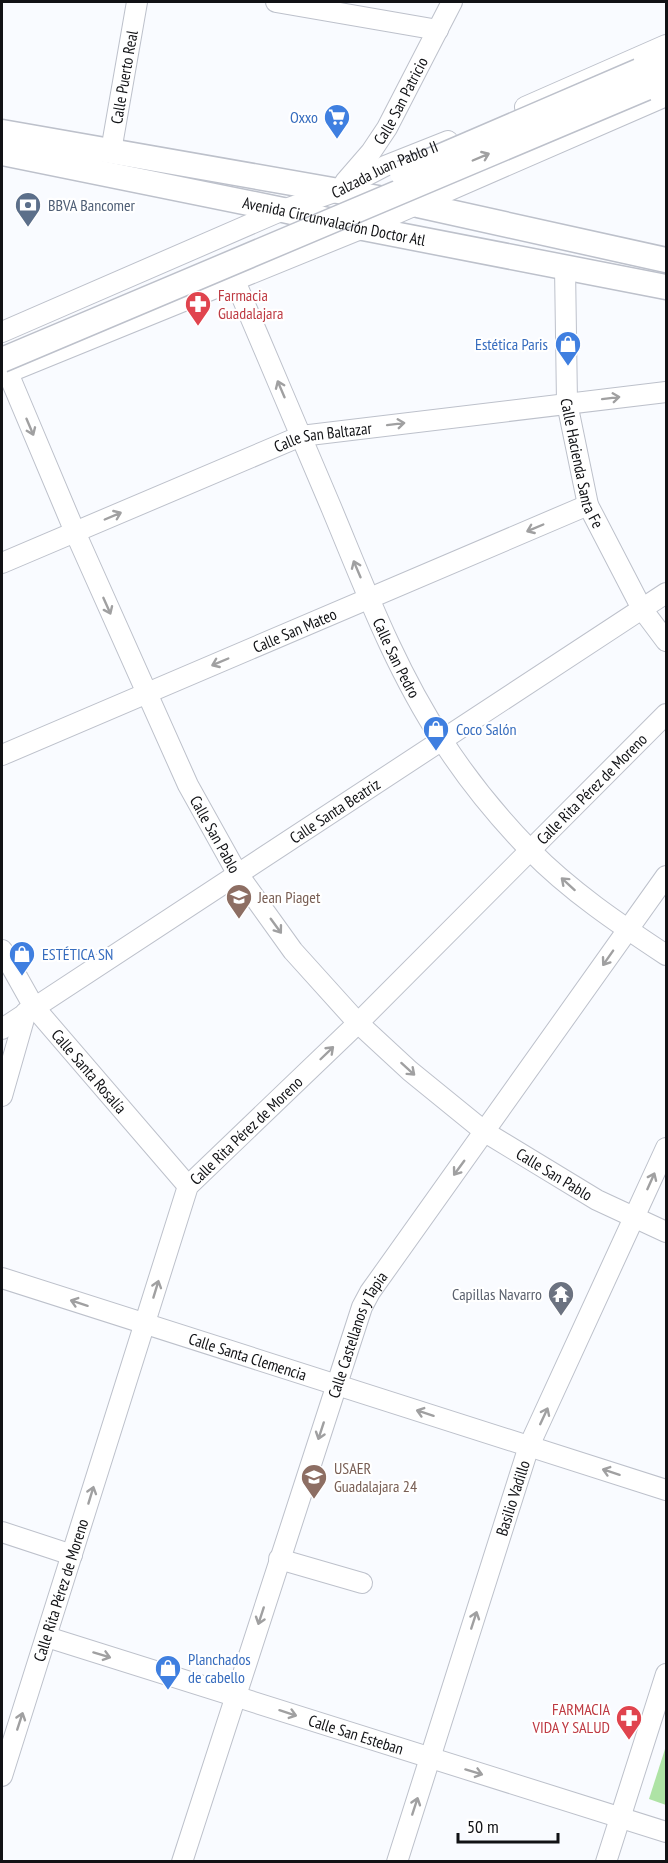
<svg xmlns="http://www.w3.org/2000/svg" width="668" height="1863" font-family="'PT Sans Narrow',sans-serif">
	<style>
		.green { fill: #aee3a5 }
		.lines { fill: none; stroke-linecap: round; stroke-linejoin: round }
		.minor-casing { stroke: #bdc1cb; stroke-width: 22 }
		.major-casing { stroke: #bdc1cb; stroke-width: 27 }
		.minor { stroke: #fff; stroke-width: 20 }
		.major { stroke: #fff; stroke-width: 24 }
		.major-bridge-casing { stroke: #bdc1cb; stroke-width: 27; stroke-linecap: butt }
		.major-bridge { stroke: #fff; stroke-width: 24 }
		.oneway { stroke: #a0a0a1 }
		.labels { text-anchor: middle; stroke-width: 4.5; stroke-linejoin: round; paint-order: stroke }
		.street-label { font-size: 16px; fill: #111215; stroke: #fff }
		.shop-label { font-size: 16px; fill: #366cbe; stroke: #fff; text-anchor: start }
		.service-label { font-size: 16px; fill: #4e5e75; stroke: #fff; text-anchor: start }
		.health-label { font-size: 16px; fill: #be3a42; stroke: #fff; text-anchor: start }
		.education-label { font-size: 16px; fill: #785e54; stroke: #fff; text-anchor: start }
		.worship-label { font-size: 16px; fill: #5b616d; stroke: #fff; text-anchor: end }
	</style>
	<rect width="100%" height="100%" fill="#f9fbff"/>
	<path class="green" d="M666,1746V1805L649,1799Z"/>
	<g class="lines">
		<g class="minor-casing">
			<g id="minor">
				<path d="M276,2L438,30"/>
				<path d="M525,107L666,45"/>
				<path id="s1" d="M111,151L137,2"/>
				<path id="s2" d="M345,182L371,152L387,128L452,2"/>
				<path id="s3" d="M565,267L567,403L588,505L642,609L666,641"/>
				<path id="s4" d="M235,281C267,356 299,432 331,507C364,586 395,669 442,740C467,779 498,817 530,850C570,891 619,924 666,955"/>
				<path id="s5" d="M2,332L283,210L337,191L385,166L448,141"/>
				<path id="s6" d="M8,373L75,532L188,785L237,873L293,951L358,1023L410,1071L485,1132L597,1200L666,1232"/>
				<path d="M2,375L363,228L666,96"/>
				<path id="s7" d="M2,563L301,436L666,392"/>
				<path id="s8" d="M2,755L588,505"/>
				<path id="s9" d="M2,950L34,1007L188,1186"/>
				<path id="s10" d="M2,1029L666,593"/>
				<path d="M2,1096L26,1012"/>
				<path id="s11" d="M2,1278L666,1490"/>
				<path d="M2,1532L72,1555"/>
				<path d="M279,1559L362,1583"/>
				<path id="s12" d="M47,1637L666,1832"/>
				<path id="s13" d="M2,1776L188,1186L358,1023L666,714"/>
				<path id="s14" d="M182,1862L362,1307L370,1292L666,876"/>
				<path id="s15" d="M397,1862L529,1446L666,1148"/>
				<path d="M606,1862L666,1674"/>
			</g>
		</g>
		<g class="major-casing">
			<g id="major">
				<path d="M639,71L666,59"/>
				<path d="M646,88L666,79"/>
				<path d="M2,132L418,205L666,260"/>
				<path id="s16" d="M2,153L283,210L363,228L666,287"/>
			</g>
		</g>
		<use href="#minor" class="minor"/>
		<use href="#major" class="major"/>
		<g class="major-bridge-casing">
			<path id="major-bridge" d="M402,173L639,71
				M2,360L646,88"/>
		</g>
		<use href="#major-bridge" class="major-bridge"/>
	</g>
	<defs><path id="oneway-shaft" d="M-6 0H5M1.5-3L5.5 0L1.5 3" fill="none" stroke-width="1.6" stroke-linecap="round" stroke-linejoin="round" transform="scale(1.5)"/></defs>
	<g class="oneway">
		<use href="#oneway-shaft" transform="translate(481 157) rotate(-23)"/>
		<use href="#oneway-shaft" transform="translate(281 389) rotate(-113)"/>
		<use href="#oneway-shaft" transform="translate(611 398) rotate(-7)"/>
		<use href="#oneway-shaft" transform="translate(396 424) rotate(-7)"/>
		<use href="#oneway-shaft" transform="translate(30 427) rotate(67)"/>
		<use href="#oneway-shaft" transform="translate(113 516) rotate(-23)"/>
		<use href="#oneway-shaft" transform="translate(535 528) rotate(157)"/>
		<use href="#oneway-shaft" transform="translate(357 569) rotate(-113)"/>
		<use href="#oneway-shaft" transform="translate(107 606) rotate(66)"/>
		<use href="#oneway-shaft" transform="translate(220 662) rotate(157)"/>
		<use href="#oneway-shaft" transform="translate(568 884) rotate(-138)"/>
		<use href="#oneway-shaft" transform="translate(276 926) rotate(54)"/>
		<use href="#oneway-shaft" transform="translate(608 958) rotate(125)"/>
		<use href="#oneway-shaft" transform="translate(327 1053) rotate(-44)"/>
		<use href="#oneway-shaft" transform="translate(408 1069) rotate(42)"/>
		<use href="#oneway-shaft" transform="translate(459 1168) rotate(126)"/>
		<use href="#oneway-shaft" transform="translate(651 1181) rotate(-66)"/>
		<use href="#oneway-shaft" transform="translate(156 1289) rotate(-73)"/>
		<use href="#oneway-shaft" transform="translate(79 1303) rotate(-162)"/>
		<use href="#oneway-shaft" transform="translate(425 1413) rotate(-162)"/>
		<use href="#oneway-shaft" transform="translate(544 1416) rotate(-65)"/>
		<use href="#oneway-shaft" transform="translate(321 1431) rotate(108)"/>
		<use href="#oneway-shaft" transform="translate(611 1472) rotate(-162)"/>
		<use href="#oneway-shaft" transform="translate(91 1495) rotate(-73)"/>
		<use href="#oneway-shaft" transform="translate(261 1616) rotate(108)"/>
		<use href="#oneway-shaft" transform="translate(474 1620) rotate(-72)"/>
		<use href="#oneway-shaft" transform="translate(102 1655) rotate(17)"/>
		<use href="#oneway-shaft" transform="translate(288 1713) rotate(18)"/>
		<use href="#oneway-shaft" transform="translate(20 1721) rotate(-72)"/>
		<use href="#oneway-shaft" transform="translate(474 1772) rotate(17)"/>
		<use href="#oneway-shaft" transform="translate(415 1806) rotate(-72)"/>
	</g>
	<defs>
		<g id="supermarket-pin" transform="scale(1.35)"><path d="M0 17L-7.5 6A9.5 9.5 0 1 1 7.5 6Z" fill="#3f7fe0" stroke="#fff"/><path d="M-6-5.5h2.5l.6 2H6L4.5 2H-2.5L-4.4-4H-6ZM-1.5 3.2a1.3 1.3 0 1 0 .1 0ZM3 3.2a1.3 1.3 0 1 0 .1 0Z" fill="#fff"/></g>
		<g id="bank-pin" transform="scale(1.35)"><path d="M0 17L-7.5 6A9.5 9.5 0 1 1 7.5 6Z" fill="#5c6f8a" stroke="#fff"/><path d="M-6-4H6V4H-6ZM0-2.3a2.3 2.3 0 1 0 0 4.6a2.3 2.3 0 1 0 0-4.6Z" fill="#fff"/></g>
		<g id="pharmacy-pin" transform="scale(1.35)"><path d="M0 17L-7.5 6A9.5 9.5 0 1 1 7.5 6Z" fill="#e0444e" stroke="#fff"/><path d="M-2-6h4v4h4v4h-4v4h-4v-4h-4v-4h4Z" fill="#fff"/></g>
		<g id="shop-pin" transform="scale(1.35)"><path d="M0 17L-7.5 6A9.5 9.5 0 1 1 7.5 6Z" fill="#3f7fe0" stroke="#fff"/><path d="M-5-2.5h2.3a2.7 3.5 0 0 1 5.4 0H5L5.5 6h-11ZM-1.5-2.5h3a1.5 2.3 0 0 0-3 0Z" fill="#fff"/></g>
		<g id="school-pin" transform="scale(1.35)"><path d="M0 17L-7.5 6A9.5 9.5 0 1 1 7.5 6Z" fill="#8d6e63" stroke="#fff"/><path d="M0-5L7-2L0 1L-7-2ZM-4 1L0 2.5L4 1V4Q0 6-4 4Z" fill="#fff"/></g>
		<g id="temple-pin" transform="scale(1.35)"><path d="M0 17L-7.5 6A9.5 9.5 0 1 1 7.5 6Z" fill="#6b7280" stroke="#fff"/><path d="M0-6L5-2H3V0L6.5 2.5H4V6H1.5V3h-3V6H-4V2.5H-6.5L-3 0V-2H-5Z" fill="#fff"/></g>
	</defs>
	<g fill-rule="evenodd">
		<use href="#supermarket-pin" x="337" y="117"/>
		<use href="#bank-pin" x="28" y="205"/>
		<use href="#pharmacy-pin" x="198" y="304"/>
		<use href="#shop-pin" x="568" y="344"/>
		<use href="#shop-pin" x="436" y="729"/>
		<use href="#school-pin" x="239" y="897"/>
		<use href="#shop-pin" x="22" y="954"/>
		<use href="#temple-pin" x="561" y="1294"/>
		<use href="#school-pin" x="314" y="1477"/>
		<use href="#shop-pin" x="168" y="1668"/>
		<use href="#pharmacy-pin" x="629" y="1718"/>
	</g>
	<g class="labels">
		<g class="street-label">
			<text dy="6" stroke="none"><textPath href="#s1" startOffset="75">Calle Puerto Real</textPath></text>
			<text dy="6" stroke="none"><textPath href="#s2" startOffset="99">Calle San Patricio</textPath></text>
			<text dy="6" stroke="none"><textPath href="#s5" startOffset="416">Calzada Juan Pablo II</textPath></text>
			<text dy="6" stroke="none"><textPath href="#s16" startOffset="339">Avenida Circunvalación Doctor Atl</textPath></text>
			<text dy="6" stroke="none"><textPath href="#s7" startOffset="346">Calle San Baltazar</textPath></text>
			<text dy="6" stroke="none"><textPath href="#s3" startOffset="198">Calle Hacienda Santa Fe</textPath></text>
			<text dy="6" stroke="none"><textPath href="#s8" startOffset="318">Calle San Mateo</textPath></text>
			<text dy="6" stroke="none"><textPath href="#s4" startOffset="410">Calle San Pedro</textPath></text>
			<text dy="6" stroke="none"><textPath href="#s13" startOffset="1185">Calle Rita Pérez de Moreno</textPath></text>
			<text dy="6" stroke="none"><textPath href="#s10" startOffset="398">Calle Santa Beatriz</textPath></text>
			<text dy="6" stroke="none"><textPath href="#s6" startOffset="506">Calle San Pablo</textPath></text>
			<text dy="6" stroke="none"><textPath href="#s9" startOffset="150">Calle Santa Rosalía</textPath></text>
			<text dy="6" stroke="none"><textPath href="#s13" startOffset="699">Calle Rita Pérez de Moreno</textPath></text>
			<text dy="6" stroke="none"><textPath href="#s6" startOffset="992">Calle San Pablo</textPath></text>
			<text dy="6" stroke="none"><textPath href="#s14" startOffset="556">Calle Castellanos y Tapia</textPath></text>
			<text dy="6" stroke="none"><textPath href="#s11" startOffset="258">Calle Santa Clemencia</textPath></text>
			<text dy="6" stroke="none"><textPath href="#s15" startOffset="382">Basilio Vadillo</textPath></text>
			<text dy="6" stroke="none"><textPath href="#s13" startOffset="195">Calle Rita Pérez de Moreno</textPath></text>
			<text dy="6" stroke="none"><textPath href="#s12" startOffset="324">Calle San Esteban</textPath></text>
		</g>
		<g class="shop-label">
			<text x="318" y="123" text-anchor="end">Oxxo</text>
			<text x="548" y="350" text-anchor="end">Estética Paris</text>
			<text x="456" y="735">Coco Salón</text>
			<text x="42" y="960">ESTÉTICA SN</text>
			<text x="188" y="1665">Planchados<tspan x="188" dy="18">de cabello</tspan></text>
		</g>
		<g class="service-label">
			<text x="48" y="211">BBVA Bancomer</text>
		</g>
		<g class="health-label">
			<text x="218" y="301">Farmacia<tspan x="218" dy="18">Guadalajara</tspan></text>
			<text x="610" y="1715" text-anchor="end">FARMACIA<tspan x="610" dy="18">VIDA Y SALUD</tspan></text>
		</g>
		<g class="education-label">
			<text x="258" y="903">Jean Piaget</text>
			<text x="334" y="1474">USAER<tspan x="334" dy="18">Guadalajara 24</tspan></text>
		</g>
		<g class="worship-label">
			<text x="542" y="1300">Capillas Navarro</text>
		</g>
	</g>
	<rect width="668" height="1863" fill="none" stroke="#111215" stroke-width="6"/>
	<path d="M458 1833v9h100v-9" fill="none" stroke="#111215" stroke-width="3"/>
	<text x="467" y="1833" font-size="18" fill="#111215" stroke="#ffffff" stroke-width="4.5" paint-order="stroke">50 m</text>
</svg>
